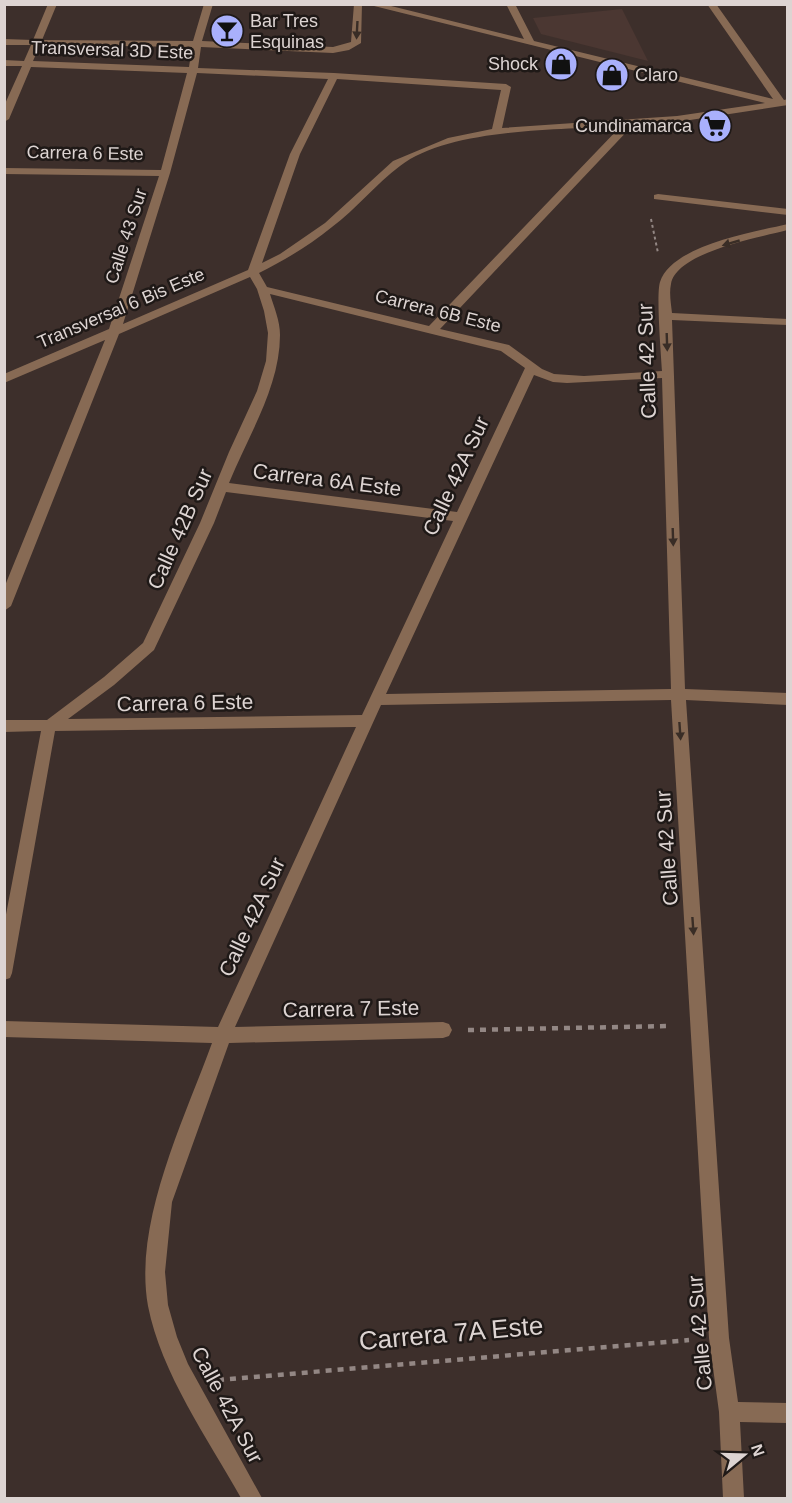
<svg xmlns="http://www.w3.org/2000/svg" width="792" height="1503" font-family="Helvetica,sans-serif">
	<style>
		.built { fill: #4b3732 }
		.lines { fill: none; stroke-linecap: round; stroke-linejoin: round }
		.path-far1 { stroke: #938784; stroke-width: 2; stroke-dasharray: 3 3; stroke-linecap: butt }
		.path { stroke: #938784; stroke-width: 4.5; stroke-dasharray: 6 6; stroke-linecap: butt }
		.minor { fill: #876a54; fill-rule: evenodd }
		.oneway { fill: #392d26 }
		.labels { text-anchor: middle; stroke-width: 5; stroke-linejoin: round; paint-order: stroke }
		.far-poi-label { font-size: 18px; fill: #ddd4d2; stroke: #1f1917; text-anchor: start }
		.far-street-label { font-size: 18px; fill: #ddd4d2; stroke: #1f1917 }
		.street-label { font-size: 21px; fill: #ddd4d2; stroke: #1f1917 }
		.near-street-label { font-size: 26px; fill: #ddd4d2; stroke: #1f1917 }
	</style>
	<rect width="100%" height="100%" fill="#3d2f2b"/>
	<path class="built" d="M622,9L648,61L541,34L533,18Z"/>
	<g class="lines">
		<path class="path-far1" d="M651,219L658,253"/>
		<path class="path" d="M468,1030L670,1026
			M218,1380L689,1340"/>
		<path class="minor" d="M48,4H57L42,40L193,41L204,4H213L202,41L333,47L351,42L354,4H362L361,43L349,50L333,53L201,47L198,68L334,73L506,84L511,87L502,128L677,116L765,103L366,4H383L524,39L506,4H515L534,41L773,99L707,4H716L784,100L788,99V105L677,122L633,125L440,329L509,345L542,369L554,374L584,376L662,371C661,354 656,294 660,282C672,245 754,232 788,224V230C761,237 676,252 671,284C669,293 671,304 672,313L788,319V325L672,320L685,689L788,693V705L686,700L729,1338L738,1402L788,1403V1423L740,1422L744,1498H723L719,1412L709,1338L671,700L381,705L235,1027L443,1022L449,1024L452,1030L449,1036L443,1038L229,1043L172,1202L165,1272L168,1305L177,1337L188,1364L262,1498H241C208,1439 161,1373 148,1306C133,1223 184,1120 212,1043L4,1037V1021L218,1027L356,727L55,731L12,973L10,978L4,980V925L41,731L4,732V720H47L104,677L143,643L200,523L229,452L257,391L266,361L268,333L264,311L257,289L250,277L119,334L11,606L4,611V588L105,340L4,383V374L109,329L159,176L4,174V168L161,170L187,73L31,67L9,119L4,122V106L22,66H4V60L24,61L31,45H4V39L33,40ZM40,45L192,47L189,67L33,61ZM197,73L328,79L290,154L248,270L123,324L170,173ZM337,79L501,90L492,129L448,138L393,161L325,223L280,254L262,263L300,154ZM621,126L429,326L267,287L259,273C285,260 310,245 332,227C356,209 376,184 400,166C449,128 560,130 621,126ZM270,294L501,351L525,368L457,512L229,483C248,436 280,387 280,335C280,321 274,307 270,294ZM534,375L553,382L567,383L662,378L671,689L386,694ZM226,492L453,521L362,715L68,719L114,685L154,650L214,523Z
			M658,194L788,209V215L654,199V195Z"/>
	</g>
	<defs><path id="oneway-solid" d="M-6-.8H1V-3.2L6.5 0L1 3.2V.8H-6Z" transform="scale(1.5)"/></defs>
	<g class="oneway">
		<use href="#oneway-solid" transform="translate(357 30) rotate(93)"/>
		<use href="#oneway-solid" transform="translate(731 243) rotate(164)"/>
		<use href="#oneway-solid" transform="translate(667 342) rotate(88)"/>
		<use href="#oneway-solid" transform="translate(673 537) rotate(88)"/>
		<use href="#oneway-solid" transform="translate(680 731) rotate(86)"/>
		<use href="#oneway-solid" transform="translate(693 926) rotate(86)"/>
	</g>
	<defs>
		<g id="bar-disc" transform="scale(1.725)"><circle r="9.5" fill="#a9b0fc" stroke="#1f1917"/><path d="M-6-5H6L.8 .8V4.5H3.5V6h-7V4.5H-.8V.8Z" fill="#111"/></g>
		<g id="shop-disc" transform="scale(1.725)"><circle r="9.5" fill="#a9b0fc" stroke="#1f1917"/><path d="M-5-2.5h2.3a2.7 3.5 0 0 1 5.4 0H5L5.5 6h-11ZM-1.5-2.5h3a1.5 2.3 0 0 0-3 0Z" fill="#111"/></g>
		<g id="supermarket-disc" transform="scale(1.725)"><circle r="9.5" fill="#a9b0fc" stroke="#1f1917"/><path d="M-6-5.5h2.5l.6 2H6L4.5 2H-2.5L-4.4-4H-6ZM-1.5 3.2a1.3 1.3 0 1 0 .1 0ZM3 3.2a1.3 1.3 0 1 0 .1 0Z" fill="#111"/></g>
	</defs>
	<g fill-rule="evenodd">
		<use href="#bar-disc" x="227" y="31"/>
		<use href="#shop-disc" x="561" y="64"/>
		<use href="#shop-disc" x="612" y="75"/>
		<use href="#supermarket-disc" x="715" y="126"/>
	</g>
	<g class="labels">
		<g class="far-poi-label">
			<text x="250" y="27">Bar Tres<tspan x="250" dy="21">Esquinas</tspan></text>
			<text x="538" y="70" text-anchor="end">Shock</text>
			<text x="635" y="81">Claro</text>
			<text x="692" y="132" text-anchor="end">Cundinamarca</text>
		</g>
		<g class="far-street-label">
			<text transform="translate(112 50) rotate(2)" y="6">Transversal 3D Este</text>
			<text transform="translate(85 153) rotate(1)" y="6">Carrera 6 Este</text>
			<text transform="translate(126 236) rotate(-72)" y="6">Calle 43 Sur</text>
			<text transform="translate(121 308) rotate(-23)" y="6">Transversal 6 Bis Este</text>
			<text transform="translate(438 311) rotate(14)" y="6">Carrera 6B Este</text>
		</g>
		<g class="street-label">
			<text transform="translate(647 361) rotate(-92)" y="7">Calle 42 Sur</text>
			<text transform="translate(456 476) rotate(-65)" y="7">Calle 42A Sur</text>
			<text transform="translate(327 480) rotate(7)" y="7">Carrera 6A Este</text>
			<text transform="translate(180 529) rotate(-66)" y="7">Calle 42B Sur</text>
			<text transform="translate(185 703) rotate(-1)" y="7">Carrera 6 Este</text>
			<text transform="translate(667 848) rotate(-94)" y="7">Calle 42 Sur</text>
			<text transform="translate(252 917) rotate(-65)" y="7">Calle 42A Sur</text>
			<text transform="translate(351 1009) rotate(-1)" y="7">Carrera 7 Este</text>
			<text transform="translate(700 1333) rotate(-95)" y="7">Calle 42 Sur</text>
			<text transform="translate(227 1405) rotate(62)" y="7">Calle 42A Sur</text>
		</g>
		<g class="near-street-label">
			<text transform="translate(451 1333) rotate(-5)" y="9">Carrera 7A Este</text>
		</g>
	</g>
	<rect width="792" height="1503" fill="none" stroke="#ddd4d2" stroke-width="12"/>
	<g transform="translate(744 1455) rotate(71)" stroke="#1f1917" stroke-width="4.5" paint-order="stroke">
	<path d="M0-4.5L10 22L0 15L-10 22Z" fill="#ddd4d2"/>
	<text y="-9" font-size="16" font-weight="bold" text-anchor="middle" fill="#ddd4d2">N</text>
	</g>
</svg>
